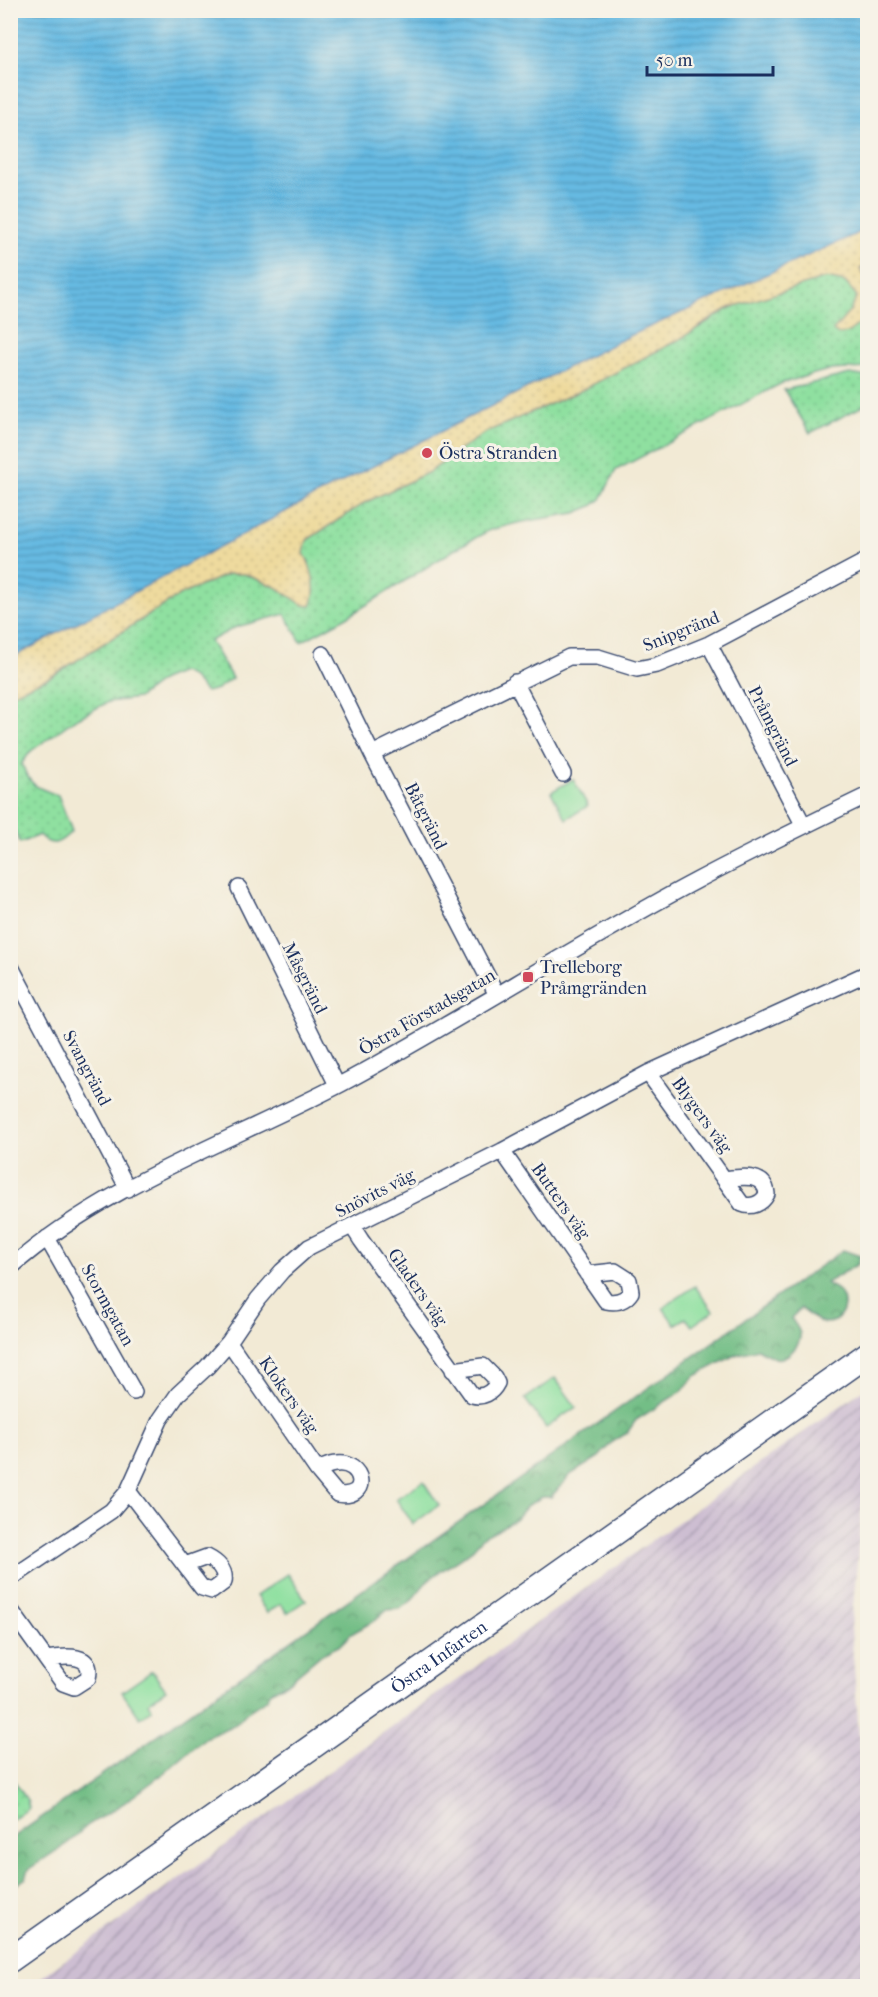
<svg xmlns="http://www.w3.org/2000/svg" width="878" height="1997" font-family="'IM FELL French Canon',serif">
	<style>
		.industrial { fill: url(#industrial-furrows) }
		.grass { fill: url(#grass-dots); stroke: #55887f; stroke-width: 1.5 }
		.forest { fill: url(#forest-crowns); stroke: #477672; stroke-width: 1.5 }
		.sand { fill: url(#sand-dots); stroke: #84847e; stroke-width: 1.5 }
		.park { fill: #8fe0a0; stroke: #55887f; stroke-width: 1.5 }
		.water { fill: url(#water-rules); stroke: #4074a0; stroke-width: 1.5 }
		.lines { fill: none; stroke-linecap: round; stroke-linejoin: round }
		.street-casing { stroke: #3b4b70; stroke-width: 18 }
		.primary-casing { stroke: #3b4b70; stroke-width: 27 }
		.street { stroke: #fff; stroke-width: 15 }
		.primary { stroke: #fff; stroke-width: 24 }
		.poi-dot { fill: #d1495b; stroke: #f7f3e8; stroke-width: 2 }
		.labels { text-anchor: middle; stroke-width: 6; stroke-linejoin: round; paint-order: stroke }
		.poi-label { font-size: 18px; fill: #1b2f5e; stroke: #f7f3e8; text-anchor: start }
		.street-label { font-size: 18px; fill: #1b2f5e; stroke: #f7f3e8 }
	</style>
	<defs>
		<pattern id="industrial-furrows" width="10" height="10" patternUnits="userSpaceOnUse" patternTransform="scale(1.5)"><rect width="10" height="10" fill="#cdbed2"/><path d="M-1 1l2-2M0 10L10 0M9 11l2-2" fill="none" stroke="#a69bae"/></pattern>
		<pattern id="grass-dots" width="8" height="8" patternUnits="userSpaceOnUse" patternTransform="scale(1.5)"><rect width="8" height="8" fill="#8fe0a0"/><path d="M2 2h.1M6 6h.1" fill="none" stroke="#7bc08c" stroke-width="1.8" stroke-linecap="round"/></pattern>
		<pattern id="forest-crowns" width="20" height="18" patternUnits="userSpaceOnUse" patternTransform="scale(1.5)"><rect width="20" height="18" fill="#73be86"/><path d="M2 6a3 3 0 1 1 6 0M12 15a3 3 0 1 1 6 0" fill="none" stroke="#5e9b71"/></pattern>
		<pattern id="sand-dots" width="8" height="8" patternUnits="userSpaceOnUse" patternTransform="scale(1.5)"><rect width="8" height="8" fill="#eeda9e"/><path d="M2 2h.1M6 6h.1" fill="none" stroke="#ccbb8a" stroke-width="1.8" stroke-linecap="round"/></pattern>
		<pattern id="water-rules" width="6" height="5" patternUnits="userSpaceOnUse" patternTransform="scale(1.5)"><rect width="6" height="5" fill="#66bae2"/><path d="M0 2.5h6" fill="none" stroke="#5398ba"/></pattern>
	</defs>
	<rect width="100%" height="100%" fill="#f7f3e8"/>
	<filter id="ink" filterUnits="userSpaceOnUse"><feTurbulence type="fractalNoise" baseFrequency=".0167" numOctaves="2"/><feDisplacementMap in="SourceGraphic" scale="12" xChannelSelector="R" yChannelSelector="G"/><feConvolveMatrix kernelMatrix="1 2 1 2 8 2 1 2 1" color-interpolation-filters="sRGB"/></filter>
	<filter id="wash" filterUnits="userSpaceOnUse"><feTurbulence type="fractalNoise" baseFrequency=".008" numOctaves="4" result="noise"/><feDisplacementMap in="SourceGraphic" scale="24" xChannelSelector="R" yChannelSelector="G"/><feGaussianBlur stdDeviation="1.35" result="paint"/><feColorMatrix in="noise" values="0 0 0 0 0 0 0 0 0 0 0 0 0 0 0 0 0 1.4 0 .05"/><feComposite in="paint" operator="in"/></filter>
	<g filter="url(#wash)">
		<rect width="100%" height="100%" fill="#f2ead5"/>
		<path class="industrial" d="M867,1387V1450L851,1628L867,1840V1986H29Z"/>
		<path class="grass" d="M826,278L845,282L857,296L850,311L846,333L866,319L867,321V368L828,370L782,383L616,470L601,499L592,506L575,513L517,523L490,530L462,545L347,617L301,642L285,614L236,627L210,641L232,678L217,689L206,692L191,676L182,672L162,680L138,698L108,702L74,720L31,751L22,763C29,786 37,788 58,795L72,831C60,843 52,849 39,835L20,843L11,823V694L52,676L180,595L228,574H244L278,588L303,605L311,606L309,562L303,553L307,540L364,503L429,472L484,433L580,391L680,339L729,308Z
			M850,374L867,377V404L810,433L784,390Z
			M11,1776L27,1800L29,1808L11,1821Z"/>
		<path class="forest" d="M843,1250L860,1256L858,1264L826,1283C831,1287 837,1288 841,1294C850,1308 838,1327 821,1322C814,1320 807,1313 801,1308L791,1318C794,1323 800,1329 800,1335C801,1345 786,1361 775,1358C770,1356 763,1352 758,1349L735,1355L695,1376L682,1391L636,1420L627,1433L611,1443L599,1457L570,1475L551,1497H542L528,1505L515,1520L483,1537L470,1552L429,1579L410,1602L399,1609L386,1610L374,1621L351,1634L339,1646L322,1654L286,1684L271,1691L267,1699L246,1713L236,1724L205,1738L163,1774L124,1803L88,1825L68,1843L29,1869L26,1878L11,1888V1839Z"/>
		<path class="sand" d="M867,229V265L860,269L867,279V321L866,319L847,333L837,334L833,331L850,311L857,296L845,282L826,278L729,308L680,339L580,391L484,433L429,472L364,503L307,540L304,553C312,568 318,589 311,606L303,605L278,588L245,574H228L180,595L52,676L11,694V658L326,490L625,338Z"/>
		<path class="park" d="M573,779L588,806L566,819L551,792Z
			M695,1286L713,1311L692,1326L686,1318L675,1325L663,1308Z
			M555,1378L576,1407L546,1428L525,1399Z
			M423,1481L439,1505L413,1524L396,1499Z
			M288,1574L306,1600L287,1613L281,1604L267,1613L256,1596Z
			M152,1671L166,1690L148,1703L152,1709L140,1718L122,1692Z"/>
		<path class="water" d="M11,10L867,11V229L625,338L326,490L11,658Z"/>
	</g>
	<g filter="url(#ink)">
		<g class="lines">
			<g class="street-casing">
				<path id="street" d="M709,644L804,826
					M323,654L372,754L497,995
					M515,682L563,774
					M372,754L569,657H598L637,669L657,665L709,644L868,560
					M239,888L337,1085
					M10,965L128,1189
					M648,1073L742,1204C751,1208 762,1204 767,1194C765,1172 739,1177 724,1179
					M502,1151L606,1301C616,1303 625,1301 631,1292L629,1280L615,1271L587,1274
					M352,1226L361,1240L472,1395C483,1398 492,1393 497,1383L494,1377L483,1366L453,1370
					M47,1238L134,1392
					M10,1268C105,1184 230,1142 341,1084C461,1020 575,945 696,881C752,851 810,823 868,795
					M229,1342L317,1470L337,1494C372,1500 363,1460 336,1464C330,1464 323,1468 317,1470
					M128,1491L202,1588L212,1591L224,1582C226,1570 217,1562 207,1557L185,1565
					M10,1579L111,1511L128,1491L160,1420L178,1394L207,1367L229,1342L258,1299L282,1271L309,1247L502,1151L648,1073L868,973
					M10,1609L63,1683L74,1687L88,1678C95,1651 61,1657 46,1659"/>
			</g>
			<g class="primary-casing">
				<g id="primary">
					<path id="s1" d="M10,1960L868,1354"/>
				</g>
			</g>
			<use href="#street" class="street"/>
			<use href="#primary" class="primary"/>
		</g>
	</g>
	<g class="poi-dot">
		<circle cx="427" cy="453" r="6"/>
		<rect x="522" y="971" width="12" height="12" rx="3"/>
	</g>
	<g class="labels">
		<g class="poi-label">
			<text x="439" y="459">Östra Stranden</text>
			<text x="540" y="973">Trelleborg<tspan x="540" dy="21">Pråmgränden</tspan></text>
		</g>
		<g class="street-label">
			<text transform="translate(681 631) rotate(-22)" y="6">Snipgränd</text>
			<text transform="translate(773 726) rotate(63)" y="6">Pråmgränd</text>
			<text transform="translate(426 816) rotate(63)" y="6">Båtgränd</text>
			<text transform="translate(305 978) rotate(63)" y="6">Måsgränd</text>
			<text transform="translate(427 1012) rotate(-30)" y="6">Östra Förstadsgatan</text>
			<text transform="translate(87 1068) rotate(62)" y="6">Svangränd</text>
			<text transform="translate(702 1115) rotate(54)" y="6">Blygers väg</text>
			<text transform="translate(375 1193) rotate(-27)" y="6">Snövits väg</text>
			<text transform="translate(561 1201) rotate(55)" y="6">Butters väg</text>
			<text transform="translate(418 1287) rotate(55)" y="6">Gladers väg</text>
			<text transform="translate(108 1305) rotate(61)" y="6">Stormgatan</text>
			<text transform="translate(289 1395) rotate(55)" y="6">Klokers väg</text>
			<text dy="6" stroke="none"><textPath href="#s1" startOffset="525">Östra Infarten</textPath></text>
		</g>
	</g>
	<rect width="878" height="1997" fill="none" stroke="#f7f3e8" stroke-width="36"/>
	<path d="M647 66v9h126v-9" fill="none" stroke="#1b2f5e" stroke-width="3"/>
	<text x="656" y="66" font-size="18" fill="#1b2f5e" stroke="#f7f3e8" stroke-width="4.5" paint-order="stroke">50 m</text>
</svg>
